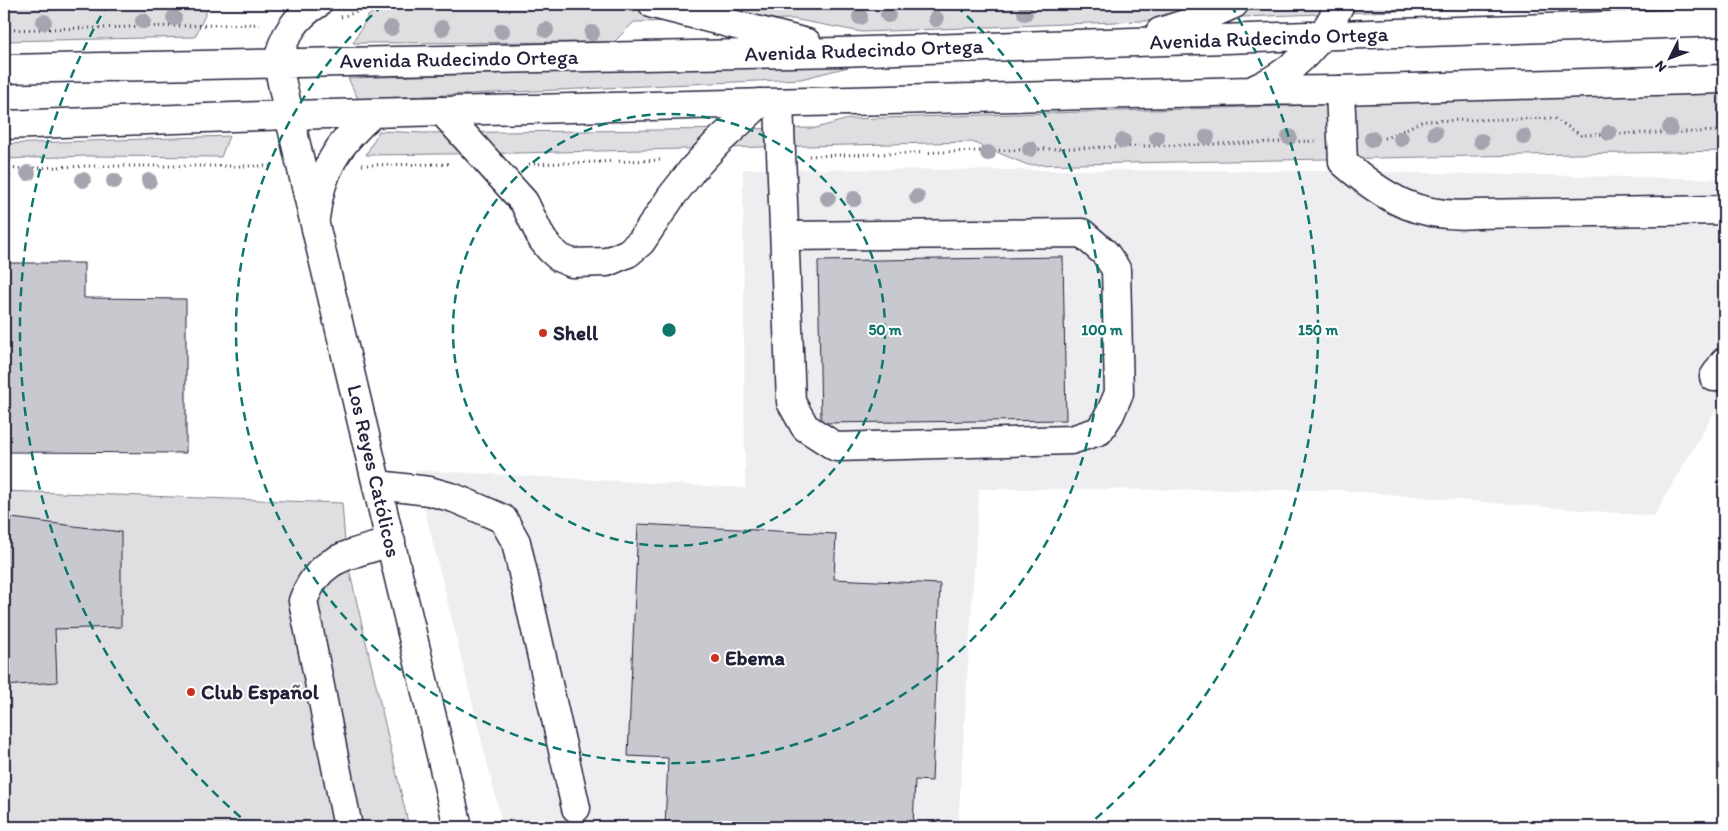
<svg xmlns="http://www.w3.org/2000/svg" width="1728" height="831" font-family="Itim,sans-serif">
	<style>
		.built { fill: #eeeef1 }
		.green { fill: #dfdfe2; stroke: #80808e }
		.building { fill: #c8c8cf; stroke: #22223b }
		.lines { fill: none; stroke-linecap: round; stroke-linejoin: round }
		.minor-casing { stroke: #22223b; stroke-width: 31 }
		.major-casing { stroke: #22223b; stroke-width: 31 }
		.path { stroke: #22223b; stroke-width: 3; stroke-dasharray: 1 4; stroke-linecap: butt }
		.minor { stroke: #fff; stroke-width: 28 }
		.major { stroke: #fff; stroke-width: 28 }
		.tree { fill: #a5a5af }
		.ring { fill: none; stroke: #0f766e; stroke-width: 2.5; stroke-dasharray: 9 6 }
		.poi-dot { fill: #c8321e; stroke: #fff; stroke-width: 2 }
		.labels { text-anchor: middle; stroke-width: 4; stroke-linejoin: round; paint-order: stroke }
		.street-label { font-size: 21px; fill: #22223b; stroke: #fff }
		.poi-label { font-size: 21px; font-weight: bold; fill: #22223b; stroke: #fff; text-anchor: start }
		.centre { fill: #0f766e; stroke: #fff; stroke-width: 2.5 }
		.ring-label { font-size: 15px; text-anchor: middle; font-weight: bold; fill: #0f766e; stroke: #fff; stroke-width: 4; stroke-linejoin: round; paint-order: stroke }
	</style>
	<rect width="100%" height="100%" fill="#fff"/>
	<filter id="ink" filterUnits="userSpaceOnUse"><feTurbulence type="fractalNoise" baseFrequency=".02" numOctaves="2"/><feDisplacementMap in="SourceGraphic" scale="10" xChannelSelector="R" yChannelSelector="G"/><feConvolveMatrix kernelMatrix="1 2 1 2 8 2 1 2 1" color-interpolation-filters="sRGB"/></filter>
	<g filter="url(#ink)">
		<path class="built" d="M743,169L1325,171L1724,179V395L1654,516L1337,490L979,489L958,827H503L415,470L745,488Z"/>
		<path class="green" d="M4,4H210L195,37L4,41Z
			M384,4H1479L1472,8L862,32L793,19L634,22L614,42L353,43L368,16Z
			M864,63L801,79L358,99L348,78Z
			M1724,93V151L1028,165L972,142L516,153L366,155L379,131L424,133L816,128L848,119Z
			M229,136L221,157L87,156L4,159V144Z
			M4,491L342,503L346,556L409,827H4Z"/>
		<path class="building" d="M1063,257L1066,420L821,423L818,261Z
			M4,263H84V298L186,299V453L4,452Z
			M4,517L121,532V627L55,629L57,682L4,686Z
			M638,524L836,534L834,579L940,584L932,781L915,780L913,827H665L668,758L628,756Z"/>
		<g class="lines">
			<g class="minor-casing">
				<path id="minor" d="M1340,90L1343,162C1385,199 1419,219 1477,214L1724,210
					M779,103L791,402L805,427L836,447L1071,440L1099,431L1110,414L1119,393L1116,269L1105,253L1082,233L785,236
					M442,111L524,202L542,239L550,249L560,258L572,263L607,262L628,253L641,242L671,197L693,169L717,143L760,103
					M289,115L458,827
					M1714,377L1724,362
					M378,485L429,491L454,498L478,508L503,519L516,542L576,808
					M348,827L303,601C319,556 350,555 391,542"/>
			</g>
			<g class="major-casing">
				<path id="major" d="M653,4L807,43
					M1160,32L1200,19L1234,4
					M4,69L839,52L1724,22
					M1255,89C1293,72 1323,42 1340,4
					M289,115C287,103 278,72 279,61C281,38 298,15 317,4
					M4,125L289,115L1252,91L1340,90L1724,79
					M315,218C321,170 337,144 373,113"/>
			</g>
			<path class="path" d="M341,17L383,4
				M4,30L261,24
				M1369,139L1386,138L1423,121L1554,118L1581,135L1724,131
				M809,156L1315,141
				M529,164L663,160
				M362,165L450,164
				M4,169L87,166H273"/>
			<use href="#minor" class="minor"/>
			<use href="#major" class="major"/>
		</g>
		<g class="tree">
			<circle cx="1025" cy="13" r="8"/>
			<circle cx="888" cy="15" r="8"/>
			<circle cx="860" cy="17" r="8"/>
			<circle cx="174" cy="18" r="8"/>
			<circle cx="936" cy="19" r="8"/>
			<circle cx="143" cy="21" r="8"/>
			<circle cx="44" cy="22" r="8"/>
			<circle cx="391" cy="28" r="8"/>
			<circle cx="442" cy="28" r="8"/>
			<circle cx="546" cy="30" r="8"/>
			<circle cx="502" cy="31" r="8"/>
			<circle cx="592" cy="33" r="8"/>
			<circle cx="1670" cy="128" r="8"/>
			<circle cx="1435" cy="133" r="8"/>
			<circle cx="1609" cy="133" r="8"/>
			<circle cx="1207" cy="137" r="8"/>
			<circle cx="1289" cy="137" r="8"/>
			<circle cx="1524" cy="137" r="8"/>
			<circle cx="1157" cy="138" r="8"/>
			<circle cx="1372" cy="139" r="8"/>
			<circle cx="1401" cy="139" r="8"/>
			<circle cx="1123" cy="141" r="8"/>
			<circle cx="1481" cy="141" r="8"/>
			<circle cx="1030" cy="149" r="8"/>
			<circle cx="988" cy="153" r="8"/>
			<circle cx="28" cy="173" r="8"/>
			<circle cx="83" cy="180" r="8"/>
			<circle cx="114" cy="181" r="8"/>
			<circle cx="149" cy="181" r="8"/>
			<circle cx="917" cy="197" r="8"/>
			<circle cx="828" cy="198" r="8"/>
			<circle cx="854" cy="199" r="8"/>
		</g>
	</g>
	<g class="ring">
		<circle cx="669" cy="330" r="216"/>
		<path d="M956 6A433 433 0 1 1 382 6"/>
		<path d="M252 827A649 649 0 0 1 107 5M1231 5A649 649 0 0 1 1086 827"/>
	</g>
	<g class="poi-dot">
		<circle cx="543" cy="333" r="5"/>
		<circle cx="715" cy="658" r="5"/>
		<circle cx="191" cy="692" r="5"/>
	</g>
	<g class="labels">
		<g class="street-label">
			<text transform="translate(1269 38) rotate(-2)" y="7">Avenida Rudecindo Ortega</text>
			<text transform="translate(864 50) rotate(-2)" y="7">Avenida Rudecindo Ortega</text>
			<text transform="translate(459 59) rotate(-1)" y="7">Avenida Rudecindo Ortega</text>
			<text transform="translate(374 471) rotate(77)" y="7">Los Reyes Católicos</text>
		</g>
		<g class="poi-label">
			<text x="553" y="340">Shell</text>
			<text x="725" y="665">Ebema</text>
			<text x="201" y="699">Club Español</text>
		</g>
	</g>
	<circle cx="669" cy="330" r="8" class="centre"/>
	<g class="ring-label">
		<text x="885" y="335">50 m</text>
		<text x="1102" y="335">100 m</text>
		<text x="1318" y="335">150 m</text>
	</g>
	<rect width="1728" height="831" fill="none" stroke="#fff" stroke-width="20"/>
	<rect x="10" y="10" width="1708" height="811" fill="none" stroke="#22223b" stroke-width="2" filter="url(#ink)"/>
	<g transform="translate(1670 58) rotate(228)" stroke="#ffffff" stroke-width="4" paint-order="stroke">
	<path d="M0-4L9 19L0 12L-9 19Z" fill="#22223b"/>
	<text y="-8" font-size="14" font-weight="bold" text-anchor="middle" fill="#22223b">N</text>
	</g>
</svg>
